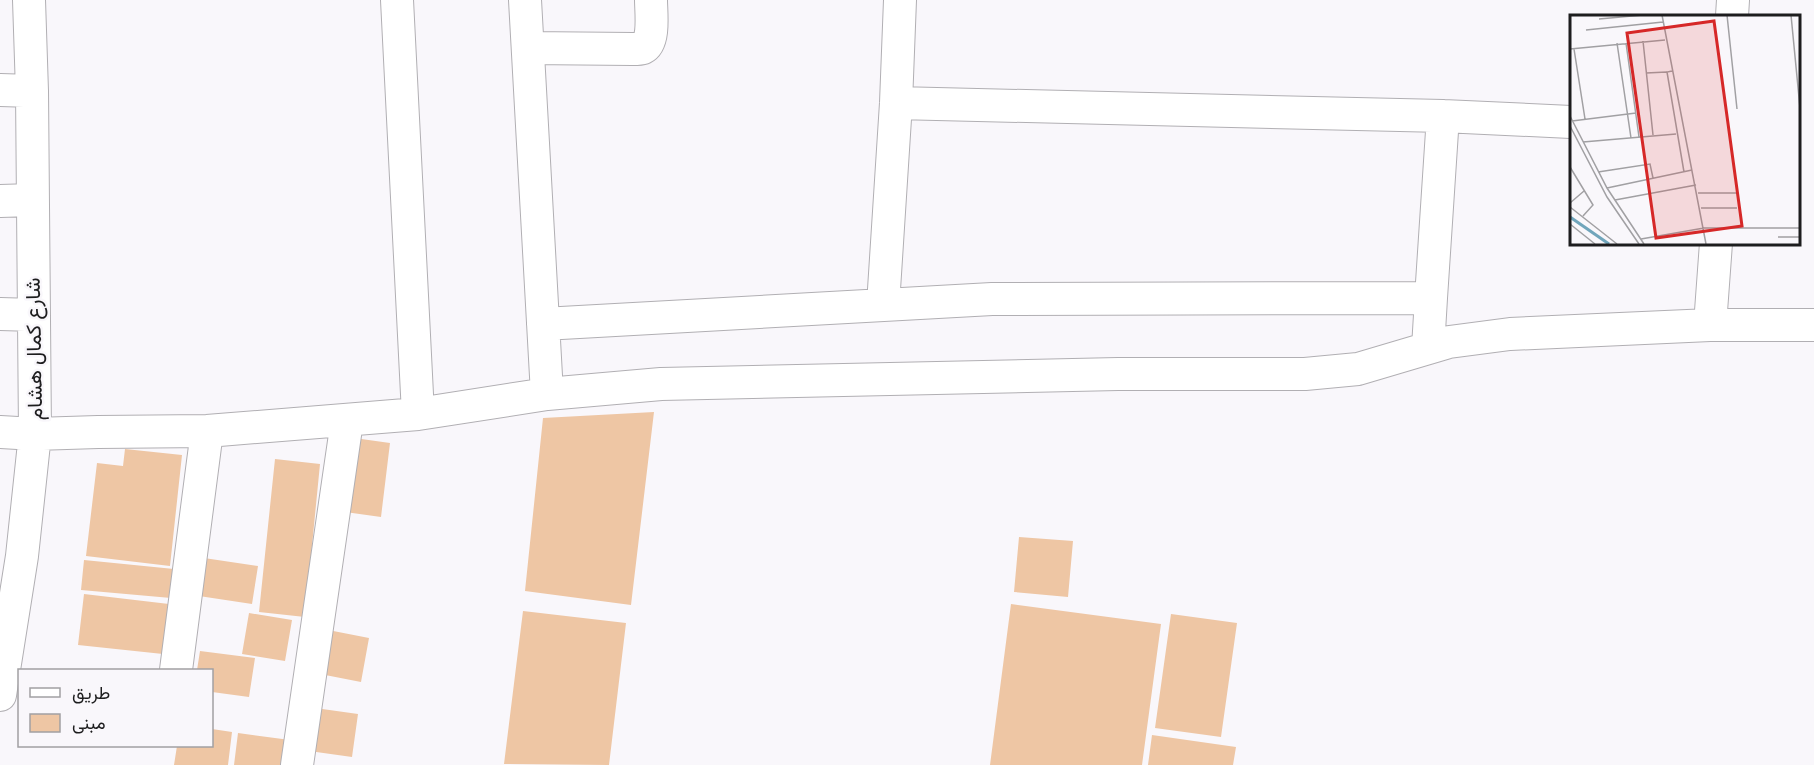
<svg xmlns="http://www.w3.org/2000/svg" width="1814" height="765" font-family="'IBM Plex Sans',Vazirmatn,sans-serif">
	<style>
		.building { fill: #eec6a4 }
		.lines { fill: none; stroke-linecap: round; stroke-linejoin: round }
		.minor-casing { stroke: #b1afb3; stroke-width: 34 }
		.minor { stroke: #fff; stroke-width: 32 }
		.labels { text-anchor: middle; stroke-width: 5; stroke-linejoin: round; paint-order: stroke }
		.street-label { font-size: 21px; fill: #1d1d1e; stroke: #f9f7fb }
		.inset-river { fill: none; stroke: #70a5bb; stroke-width: 3 }
		.inset-road { fill: none; stroke: #a1a0a3; stroke-width: 1.5 }
		.view { fill: #d62828; fill-opacity: 0.15; stroke: #d62828; stroke-width: 3 }
		.inset-edge { fill: none; stroke: #1d1d1e; stroke-width: 3 }
	</style>
	<rect width="100%" height="100%" fill="#f9f7fb"/>
	<path class="building" d="M654,412L631,605L525,591L543,418Z
		M347,437L390,443L381,517L338,511Z
		M125,449L182,455L170,566L86,556L97,463L123,466Z
		M275,459L320,464L305,617L259,612Z
		M1019,537L1073,541L1068,597L1014,592Z
		M204,558L258,566L252,604L199,596Z
		M84,560L174,569L171,598L81,590Z
		M84,594L169,604L163,654L78,645Z
		M1011,604L1161,624L1142,765H990Z
		M523,611L626,623L609,765L504,764Z
		M249,613L292,620L285,661L242,654Z
		M1171,614L1237,623L1221,737L1155,728Z
		M323,629L369,638L361,682L315,673Z
		M200,651L255,658L249,697L212,692V670H197Z
		M308,707L358,714L352,757L302,750Z
		M212,729L232,732L228,765H174L177,746H212Z
		M238,733L290,740L286,765H234Z
		M1152,735L1236,747L1233,765H1148Z"/>
	<g class="lines">
		<g class="minor-casing">
			<path id="minor" d="M397,0L418,414
				M525,0L547,394
				M1732,16L1733,0
				M528,48L633,49C636,49 640,49 643,48C655,42 651,12 651,0
				M0,90L32,91
				M896,103L1443,116L1571,122
				M0,201L32,200
				M1431,298L1443,116
				M883,305L896,103L900,0
				M0,314L34,315
				M543,324L992,299L1431,298L1428,348
				M1710,325L1716,243
				M0,432L35,434L98,432L207,431L418,414L547,394L661,384L1118,374H1305L1358,369L1449,342L1510,334L1710,325H1814
				M176,670L207,431
				M0,695L22,556L35,434L32,91L29,0
				M297,765L347,421"/>
		</g>
		<use href="#minor" class="minor"/>
	</g>
	<g class="labels">
		<g class="street-label">
			<text transform="translate(34 349) rotate(-91)" y="7">شارع كمال هشام</text>
		</g>
	</g>
	<g transform="translate(1570 15)">
		<rect width="230" height="230" fill="#f9f7fb"/>
		<path class="inset-river" d="M0,202L39,229"/>
		<path class="inset-road" d="M92,0L136,229M157,0L167,94M221,0L230,93M29,4L73,0M16,15L93,7M73,26L83,120M47,28L61,123M56,28L69,122M0,34L95,25M4,34L15,104M102,56L97,57L114,157M76,58L97,57M0,101L37,173L74,229M2,106L66,98M0,111L37,182L69,229M13,127L106,119M0,152L23,190L13,201M28,157L80,149L83,163M37,173L122,155M128,178H168M45,185L126,170M0,188L14,176M0,192L47,229M131,193H167M0,209L25,229M208,222H230M71,224L134,213H230"/>
		<path class="view" d="M144,6L172,211L86,223L57,18Z"/>
		<rect width="230" height="230" class="inset-edge"/>
	</g>
	<rect x="18" y="669" width="195" height="78" fill="#f9f7fb" stroke="#a1a0a3" stroke-width="1.5"/>
	<rect x="30" y="688" width="30" height="9" fill="#ffffff" stroke="#a1a0a3" stroke-width="1.5"/>
	<text x="72" y="699" font-size="18" fill="#1d1d1e">طريق</text>
	<rect x="30" y="714" width="30" height="18" fill="#eec6a4" stroke="#a1a0a3" stroke-width="1.5"/>
	<text x="72" y="729" font-size="18" fill="#1d1d1e">مبنى</text>
</svg>
